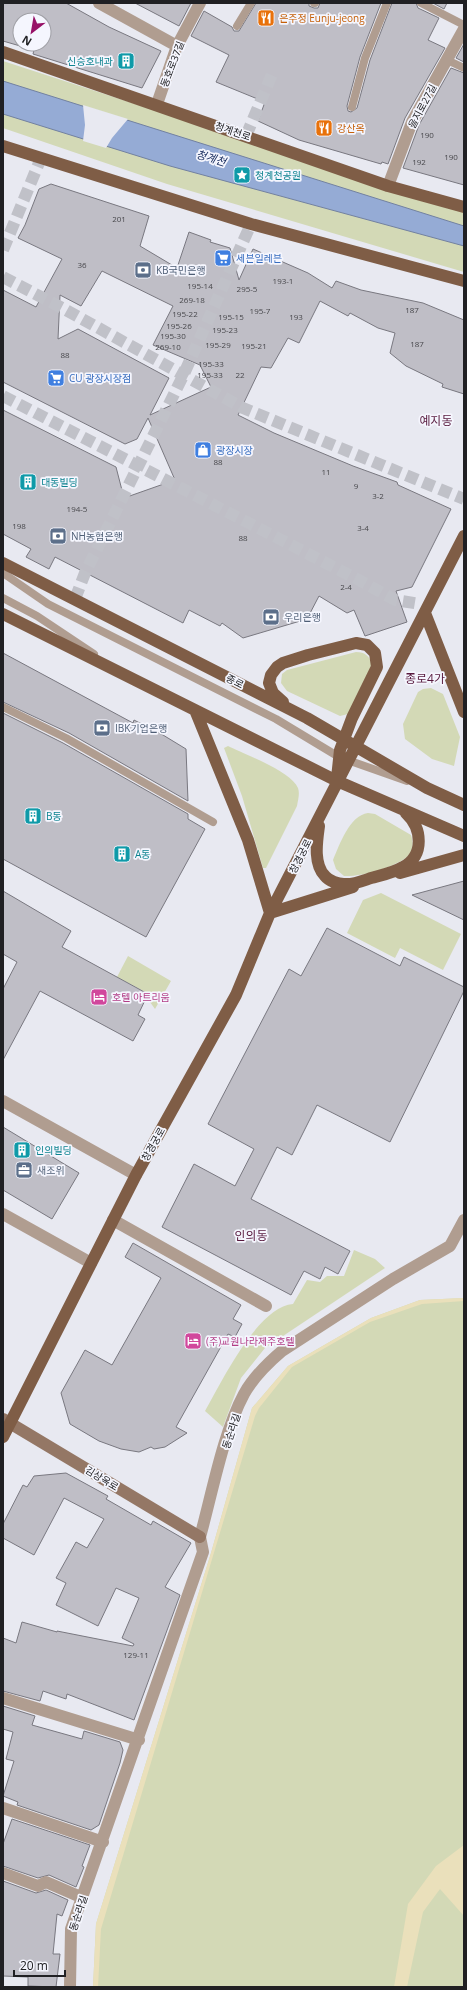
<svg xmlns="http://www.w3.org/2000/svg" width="467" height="1990" font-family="'Open Sans','Noto Sans KR',sans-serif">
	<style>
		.green { fill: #d3d9b6 }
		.sand { fill: #eae0bb }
		.water { fill: #95abd5; stroke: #7281a0 }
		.pier { fill: #e8e9f1 }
		.building { fill: #bfbec6; stroke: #797880; fill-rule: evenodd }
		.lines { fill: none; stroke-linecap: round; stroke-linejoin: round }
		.street-tunnel { stroke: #c0c1c8; stroke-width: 12; stroke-dasharray: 12 6; stroke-linecap: butt }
		.lane { stroke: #b09d90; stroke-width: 8 }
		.street { stroke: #b09d90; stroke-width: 12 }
		.secondary { stroke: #947765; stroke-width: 12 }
		.primary { stroke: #7f5d46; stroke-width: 12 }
		.labels { text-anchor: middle; stroke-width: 3.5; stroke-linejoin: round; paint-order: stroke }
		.number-label { font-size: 8px; fill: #48484c }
		.food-label { font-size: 10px; fill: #c56008; stroke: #f5f6fe; text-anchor: start }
		.culture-label { font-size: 10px; fill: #0d838f; stroke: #f5f6fe; text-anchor: start }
		.street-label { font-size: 10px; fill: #202023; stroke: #f5f6fe }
		.shop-label { font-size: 10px; fill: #366cbe; stroke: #f5f6fe; text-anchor: start }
		.service-label { font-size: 10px; fill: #4e5e75; stroke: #f5f6fe; text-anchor: start }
		.hotel-label { font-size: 10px; fill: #b23c85; stroke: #f5f6fe; text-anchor: start }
		.water-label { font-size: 11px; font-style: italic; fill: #112659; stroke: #f5f6fe }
		.quarter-label { font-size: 12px; fill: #57193d; stroke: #f5f6fe }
	</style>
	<rect width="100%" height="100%" fill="#e8e9f1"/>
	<path class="green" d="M3,61L464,211V272L167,184L3,128Z
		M356,652C365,652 370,656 372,665L348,714L340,716L287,691L281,683L282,674L287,670Z
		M431,688L443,694L460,737L454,766L432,759L405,739L403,724L418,692L423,689Z
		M228,746C244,754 291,771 298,788C300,794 298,800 297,806L266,868H263L242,796L224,748Z
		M368,813L375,814L411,835C413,841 414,850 409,855C397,867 361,877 344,876L336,869L333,860C340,844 349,816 368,813Z
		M381,893L461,934L443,970L400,948L395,958L347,933L363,900Z
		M128,956L171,981L155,1009L147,998L149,994L117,977Z
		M354,1250L375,1259L385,1268L265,1348L241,1378L223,1427L205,1411C221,1383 258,1306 293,1304L307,1280L320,1282L327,1276H344Z
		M464,1298V1987H93L96,1924L211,1553L252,1408L288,1366L371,1318L420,1300Z"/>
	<path class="sand" d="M464,1298V1301L422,1304L370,1322L292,1367L259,1408L255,1416L104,1919L101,1929L98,1987H93L96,1924L211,1553L252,1408L288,1366L371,1318L420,1300Z
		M464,1845V1916L440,1889L423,1912L407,1987H394L408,1904L436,1866Z"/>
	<path class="water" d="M3,81L464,226V246L170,166L3,114Z"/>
	<path class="pier" d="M83,105L128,119L112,138L106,148L83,141L85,125Z"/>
	<path class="building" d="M3,3H66L109,27L161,51L142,88L33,54L34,50L3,41ZM20,20H44V44H20Z
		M135,3H191L179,26Z
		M256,3H309V6L314,8H318L320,3H381L360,57L347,106L348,111L351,112L357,108L370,60L392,3H416L418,8L439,18L428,40L445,48L405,118L388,164L382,162L381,164L299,140L258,121L265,102L216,82L229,55L191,36L204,11L232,27L234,31H239Z
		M433,3H447L444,9Z
		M464,44V62L456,58Z
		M451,68L464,73V185L403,168L419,125Z
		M51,184L149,216L140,246L177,268L189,232L211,240L210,242L230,248L239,280L253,249L308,273L332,288L336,281L361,290L423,303L464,320V394L442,387L443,384L406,366L390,353L395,333L378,328L350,313L348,316L320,301L299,343L288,338L271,368L261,367L238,415L274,433L353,466L397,482L398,485L451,509L412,587L396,591L407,622L365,636L354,610L347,613L319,596L307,619L243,638L222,623L220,626L189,610L183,623L55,557L49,569L26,557L31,549L3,534V410L116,467L124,498L175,480L148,418L137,439L125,444L3,382V290L36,307L62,259L18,238L25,225L39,189ZM102,271L173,306L153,345L200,365L211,387L150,415L169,378L78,329L58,339L60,295L81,306Z
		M3,653L133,723L134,720L163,735L186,749L188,801L69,733L3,702Z
		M3,713L63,743L188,814V819L205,829L146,937L3,859Z
		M464,881V920L412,895Z
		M3,891L71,931L62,947L148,994L138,1015L145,1019L133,1041L40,991L3,1060V989L17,962L3,954Z
		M327,928L400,966L404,957L464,987V991L390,1142L317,1105L292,1155L277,1147L251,1199L350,1251L338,1274L325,1267L320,1279L304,1271L291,1295L162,1227L194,1164L235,1186L254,1149L208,1124L289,969L301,976Z
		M3,1127L79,1173L52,1219L3,1190Z
		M133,1243L241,1305L233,1319L242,1324L235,1337L228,1334L176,1427L187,1433L165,1447L154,1449L151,1447L139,1452L121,1449L99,1441L70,1424L61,1393L85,1350L112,1365L161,1278L125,1257Z
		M66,1473L108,1496L106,1499L151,1525L153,1521L191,1543L165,1587L180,1595L134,1720L67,1694L66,1699L43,1691L40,1701L3,1691V1638L16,1643L22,1622L57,1632V1631L133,1646L134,1644L122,1638L139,1598L116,1588L98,1626L56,1605L66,1583L56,1578L76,1542L87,1548L104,1519L64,1498L34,1555L3,1538V1524L23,1485L27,1487L34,1476Z
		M3,1706L35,1716L32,1725L82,1739L84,1731L120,1742L123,1750L120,1763L99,1825L91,1830L17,1805L18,1802L3,1796L14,1761L6,1759L13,1732L3,1729Z
		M12,1819L90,1845L82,1866L84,1867L76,1887L49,1875L38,1878L3,1866V1844Z
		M3,1881L36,1893L46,1890L68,1900L62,1916L57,1914L53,1954H60L56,1987L28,1986V1977L3,1976Z"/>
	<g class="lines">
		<path class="street-tunnel" d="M246,136L273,72
			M3,250L41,158
			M3,277L66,310L243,408L464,499
			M3,396L357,579L395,600L420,604
			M75,599L85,573L183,376L251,224"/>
		<path class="lane" d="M314,3H315
			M421,3L464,25
			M237,26L251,3
			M447,60L464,68
			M352,107L365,58L387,3
			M3,573L48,604L276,719L339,757L407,781
			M3,598L37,616L94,654
			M3,707L66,738L213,822"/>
		<path class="street" d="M99,3L177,46
			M157,104L177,46L200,3
			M388,186L412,122L464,29
			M3,1101L136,1175
			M3,1214L91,1263
			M113,1220L266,1306
			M3,1698L139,1740
			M3,1808L103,1842
			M3,1873L38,1886L46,1882L83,1898
			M70,1987L71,1929L203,1552L200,1537C212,1494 223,1433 244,1394C253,1378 269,1362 282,1351L393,1279L450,1246L464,1220"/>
		<path class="secondary" d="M3,1419L200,1537"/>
		<path class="primary" d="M3,52L388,186L464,207
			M3,146L251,224L464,281
			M3,563L307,718L427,788L464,805
			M425,613L464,712
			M3,614L337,781L464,836
			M283,702L273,693L269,683L271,675L277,667L283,663L308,655L356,643L367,645L375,653L377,667L352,718L340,750L337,778
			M195,710L248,840L270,913
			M319,826C317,841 313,864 325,876C329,881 338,884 344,884C353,885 362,881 371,878C382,875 393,873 403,867C425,855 422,828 406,813
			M400,873L464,855
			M270,913L353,887
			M3,1437L136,1175L236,995L270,913L464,536"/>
	</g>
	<defs>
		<g id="restaurant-square" transform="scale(0.9)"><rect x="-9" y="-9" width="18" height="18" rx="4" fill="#e8710a" stroke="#f5f6fe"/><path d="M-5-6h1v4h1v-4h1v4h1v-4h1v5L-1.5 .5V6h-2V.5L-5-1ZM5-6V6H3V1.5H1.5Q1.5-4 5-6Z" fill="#fff"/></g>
		<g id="building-square" transform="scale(0.9)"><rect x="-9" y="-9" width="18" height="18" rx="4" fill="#0f9aa8" stroke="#f5f6fe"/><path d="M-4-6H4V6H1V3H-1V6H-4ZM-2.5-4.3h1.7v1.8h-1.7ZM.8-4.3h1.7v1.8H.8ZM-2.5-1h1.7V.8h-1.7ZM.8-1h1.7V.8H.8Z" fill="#fff"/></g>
		<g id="sight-square" transform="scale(0.9)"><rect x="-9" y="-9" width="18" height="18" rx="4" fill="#0f9aa8" stroke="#f5f6fe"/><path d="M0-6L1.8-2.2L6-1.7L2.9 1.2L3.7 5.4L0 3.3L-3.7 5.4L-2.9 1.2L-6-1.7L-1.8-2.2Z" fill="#fff"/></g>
		<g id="supermarket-square" transform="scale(0.9)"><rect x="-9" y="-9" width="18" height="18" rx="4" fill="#3f7fe0" stroke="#f5f6fe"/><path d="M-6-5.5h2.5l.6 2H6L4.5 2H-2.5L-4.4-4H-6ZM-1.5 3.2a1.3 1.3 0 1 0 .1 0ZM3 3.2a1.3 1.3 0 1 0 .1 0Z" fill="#fff"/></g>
		<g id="bank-square" transform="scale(0.9)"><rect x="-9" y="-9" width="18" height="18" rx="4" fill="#5c6f8a" stroke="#f5f6fe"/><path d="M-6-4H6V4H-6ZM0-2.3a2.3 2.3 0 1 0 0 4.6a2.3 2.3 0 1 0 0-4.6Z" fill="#fff"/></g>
		<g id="shop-square" transform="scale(0.9)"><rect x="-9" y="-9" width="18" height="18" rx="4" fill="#3f7fe0" stroke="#f5f6fe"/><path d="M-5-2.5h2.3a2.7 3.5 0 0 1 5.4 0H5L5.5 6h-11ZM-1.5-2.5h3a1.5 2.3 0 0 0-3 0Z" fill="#fff"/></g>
		<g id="hotel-square" transform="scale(0.9)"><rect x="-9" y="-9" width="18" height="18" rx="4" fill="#d1479c" stroke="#f5f6fe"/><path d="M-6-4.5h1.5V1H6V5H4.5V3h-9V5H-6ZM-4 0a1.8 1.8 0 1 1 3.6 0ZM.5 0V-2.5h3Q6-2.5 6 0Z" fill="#fff"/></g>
		<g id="office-square" transform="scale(0.9)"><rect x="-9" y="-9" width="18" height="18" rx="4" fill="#5c6f8a" stroke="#f5f6fe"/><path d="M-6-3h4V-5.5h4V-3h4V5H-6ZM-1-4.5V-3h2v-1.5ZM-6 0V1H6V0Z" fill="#fff"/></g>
	</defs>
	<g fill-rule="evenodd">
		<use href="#restaurant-square" x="266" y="18"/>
		<use href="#building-square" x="126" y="61"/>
		<use href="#restaurant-square" x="324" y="128"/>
		<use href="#sight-square" x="242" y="175"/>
		<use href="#supermarket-square" x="223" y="258"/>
		<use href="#bank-square" x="143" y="270"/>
		<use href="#supermarket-square" x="56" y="378"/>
		<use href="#shop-square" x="203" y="450"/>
		<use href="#building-square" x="28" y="482"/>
		<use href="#bank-square" x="58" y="536"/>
		<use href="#bank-square" x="271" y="617"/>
		<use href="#bank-square" x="102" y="728"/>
		<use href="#building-square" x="33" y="816"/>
		<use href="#building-square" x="122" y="854"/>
		<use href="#hotel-square" x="99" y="997"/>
		<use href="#building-square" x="22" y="1150"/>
		<use href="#office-square" x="24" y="1170"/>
		<use href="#hotel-square" x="193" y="1341"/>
	</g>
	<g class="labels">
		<g class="number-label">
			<text x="427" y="138">190</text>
			<text x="451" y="160">190</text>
			<text x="419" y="165">192</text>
			<text x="119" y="222">201</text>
			<text x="82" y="268">36</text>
			<text x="283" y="284">193-1</text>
			<text x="200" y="289">195-14</text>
			<text x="247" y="292">295-5</text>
			<text x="192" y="303">269-18</text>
			<text x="412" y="313">187</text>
			<text x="260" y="314">195-7</text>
			<text x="185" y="317">195-22</text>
			<text x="231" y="320">195-15</text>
			<text x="296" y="320">193</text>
			<text x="179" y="329">195-26</text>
			<text x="225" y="333">195-23</text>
			<text x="173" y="339">195-30</text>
			<text x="417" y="347">187</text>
			<text x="218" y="348">195-29</text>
			<text x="254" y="349">195-21</text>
			<text x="168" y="350">269-10</text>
			<text x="65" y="358">88</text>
			<text x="211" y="367">195-33</text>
			<text x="210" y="378">195-33</text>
			<text x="240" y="378">22</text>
			<text x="218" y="465">88</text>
			<text x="326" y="475">11</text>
			<text x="356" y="489">9</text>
			<text x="378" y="499">3-2</text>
			<text x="77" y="512">194-5</text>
			<text x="19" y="529">198</text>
			<text x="363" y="531">3-4</text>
			<text x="243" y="541">88</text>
			<text x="346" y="590">2-4</text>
			<text x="136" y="1658">129-11</text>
		</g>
		<g class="food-label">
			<text x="279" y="22">은주정 Eunju-jeong</text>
			<text x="337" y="132">강산옥</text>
		</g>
		<g class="culture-label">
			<text x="113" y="65" text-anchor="end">신승호내과</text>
			<text x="255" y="179">청계천공원</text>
			<text x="41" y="486">대동빌딩</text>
			<text x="46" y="820">B동</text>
			<text x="135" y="858">A동</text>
			<text x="35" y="1154">인의빌딩</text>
		</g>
		<g class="street-label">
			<text transform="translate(172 64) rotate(-69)" y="4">동호로37길</text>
			<text transform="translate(422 106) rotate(-62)" y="4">을지로27길</text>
			<text transform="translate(233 131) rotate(19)" y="4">청계천로</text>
			<text transform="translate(235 681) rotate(27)" y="4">종로</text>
			<text transform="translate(300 856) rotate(-63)" y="4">창경궁로</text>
			<text transform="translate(153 1144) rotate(-61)" y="4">창경궁로</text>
			<text transform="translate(231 1431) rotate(-72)" y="4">동순라길</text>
			<text transform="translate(102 1478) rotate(31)" y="4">김상옥로</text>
			<text transform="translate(78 1913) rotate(-72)" y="4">동순라길</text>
		</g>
		<g class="shop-label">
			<text x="236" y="262">세븐일레븐</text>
			<text x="69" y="382">CU 광장시장점</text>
			<text x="216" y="454">광장시장</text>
		</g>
		<g class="service-label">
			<text x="156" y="274">KB국민은행</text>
			<text x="71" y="540">NH농협은행</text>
			<text x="284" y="621">우리은행</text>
			<text x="115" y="732">IBK기업은행</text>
			<text x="37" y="1174">새조위</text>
		</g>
		<g class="hotel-label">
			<text x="112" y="1001">호텔 아트리움</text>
			<text x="206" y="1345">(주)교원나라제주호텔</text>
		</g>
		<g class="water-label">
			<text transform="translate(211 158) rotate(17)" y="4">청계천</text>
		</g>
		<g class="quarter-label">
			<text x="436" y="425">예지동</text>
			<text x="425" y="683">종로4가</text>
			<text x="251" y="1240">인의동</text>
		</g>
	</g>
	<rect width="467" height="1990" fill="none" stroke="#202023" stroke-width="8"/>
	<g transform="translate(32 32) rotate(211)"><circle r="19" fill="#f5f6fe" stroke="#a0a0a6"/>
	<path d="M0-3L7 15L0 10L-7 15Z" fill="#971167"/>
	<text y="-6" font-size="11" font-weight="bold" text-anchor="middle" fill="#202023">N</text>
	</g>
	<path d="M14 1970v6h51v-6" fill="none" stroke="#202023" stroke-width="2"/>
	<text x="20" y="1970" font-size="12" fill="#202023" stroke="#f5f6fe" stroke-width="3" paint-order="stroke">20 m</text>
</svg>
